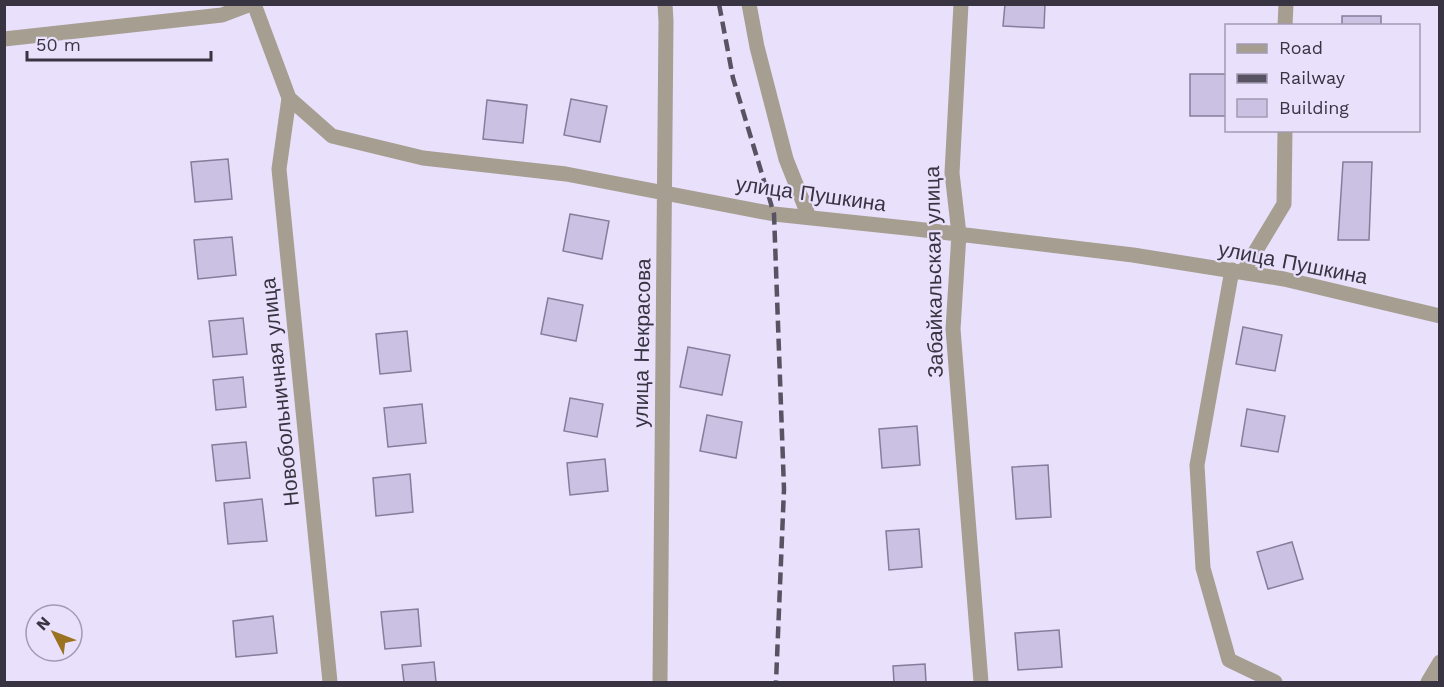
<svg xmlns="http://www.w3.org/2000/svg" width="1444" height="687" font-family="'Work Sans',sans-serif">
	<style>
		.building { fill: #cbc1e2; stroke: #867c9b; stroke-width: 1.5 }
		.lines { fill: none; stroke-linecap: round; stroke-linejoin: round }
		.minor { stroke: #a69e90; stroke-width: 15 }
		.rail { stroke: #575362; stroke-width: 4.5; stroke-dasharray: 12 6; stroke-linecap: butt }
		.labels { text-anchor: middle; stroke-width: 4.5; stroke-linejoin: round; paint-order: stroke }
		.street-label { font-size: 21px; fill: #383441; stroke: #e9e0fc }
	</style>
	<rect width="100%" height="100%" fill="#e9e0fc"/>
	<path class="building" d="M1005,4H1045L1044,28L1003,26Z
		M1342,16H1381V26H1342Z
		M1190,74H1226V116H1190Z
		M571,99L607,106L600,142L564,135Z
		M487,100L527,105L523,143L483,139Z
		M228,159L232,199L195,202L191,162Z
		M1343,162H1372L1369,240H1338Z
		M570,214L609,221L602,259L563,251Z
		M232,237L236,275L198,279L194,240Z
		M548,298L583,305L576,341L541,334Z
		M243,318L247,354L213,357L209,321Z
		M1243,327L1282,335L1275,371L1236,364Z
		M407,331L411,371L380,374L376,334Z
		M688,347L730,355L722,395L680,387Z
		M243,377L246,407L216,410L213,380Z
		M570,398L603,404L597,437L564,431Z
		M422,404L426,443L388,447L384,408Z
		M1247,409L1285,416L1278,452L1241,446Z
		M707,415L742,422L736,458L700,451Z
		M917,426L920,465L882,468L879,429Z
		M246,442L250,478L216,481L212,445Z
		M605,459L608,491L570,495L567,463Z
		M1048,465L1051,517L1016,519L1012,467Z
		M410,474L413,512L376,516L373,478Z
		M262,499L267,541L228,544L224,503Z
		M919,529L922,567L889,570L886,531Z
		M1292,542L1303,579L1268,589L1257,552Z
		M418,609L421,646L385,649L381,612Z
		M273,616L277,653L236,657L233,621Z
		M1059,630L1062,667L1018,670L1015,633Z
		M434,662L436,682H404L402,665Z
		M925,664L926,682H894L893,666Z"/>
	<g class="lines">
		<path class="minor" d="M254,4L289,98L332,136L423,158L566,174L774,214L916,229L1133,255L1284,279L1440,316
			M749,4L757,47L786,159L809,217
			M961,4L952,173L959,234L953,329L981,682
			M1285,26L1286,4
			M4,39L222,15L251,4
			M289,98L279,169L330,682
			M1232,270L1197,465L1203,568L1229,660L1275,682
			M1243,272L1284,204L1285,130
			M660,682L666,21L665,4
			M1428,682L1440,662"/>
		<path class="rail" d="M719,4L733,78L774,214L784,489L776,682"/>
	</g>
	<g class="labels">
		<g class="street-label">
			<text transform="translate(811 194) rotate(8)" y="7">улица Пушкина</text>
			<text transform="translate(1293 263) rotate(11)" y="7">улица Пушкина</text>
			<text transform="translate(934 272) rotate(-91)" y="7">Забайкальская улица</text>
			<text transform="translate(642 343) rotate(-89)" y="7">улица Некрасова</text>
			<text transform="translate(280 392) rotate(-96)" y="7">Новобольничная улица</text>
		</g>
	</g>
	<rect width="1444" height="687" fill="none" stroke="#383441" stroke-width="12"/>
	<rect x="1225" y="24" width="195" height="108" fill="#e9e0fc" stroke="#a29bb1" stroke-width="1.5"/>
	<rect x="1237" y="44" width="30" height="9" fill="#a69e90" stroke="#a29bb1" stroke-width="1.5"/>
	<text x="1279" y="54" font-size="18" fill="#383441">Road</text>
	<rect x="1237" y="74" width="30" height="9" fill="#575362" stroke="#a29bb1" stroke-width="1.5"/>
	<text x="1279" y="84" font-size="18" fill="#383441">Railway</text>
	<rect x="1237" y="99" width="30" height="18" fill="#cbc1e2" stroke="#a29bb1" stroke-width="1.5"/>
	<text x="1279" y="114" font-size="18" fill="#383441">Building</text>
	<g transform="translate(54 633) rotate(312)"><circle r="28" fill="#e9e0fc" stroke="#a29bb1" stroke-width="1.5"/>
	<path d="M0-4.5L10 22L0 15L-10 22Z" fill="#9b721f"/>
	<text y="-9" font-size="16" font-weight="bold" text-anchor="middle" fill="#383441">N</text>
	</g>
	<path d="M27 51v9h184v-9" fill="none" stroke="#383441" stroke-width="3"/>
	<text x="36" y="51" font-size="18" fill="#383441" stroke="#e9e0fc" stroke-width="4.5" paint-order="stroke">50 m</text>
</svg>
